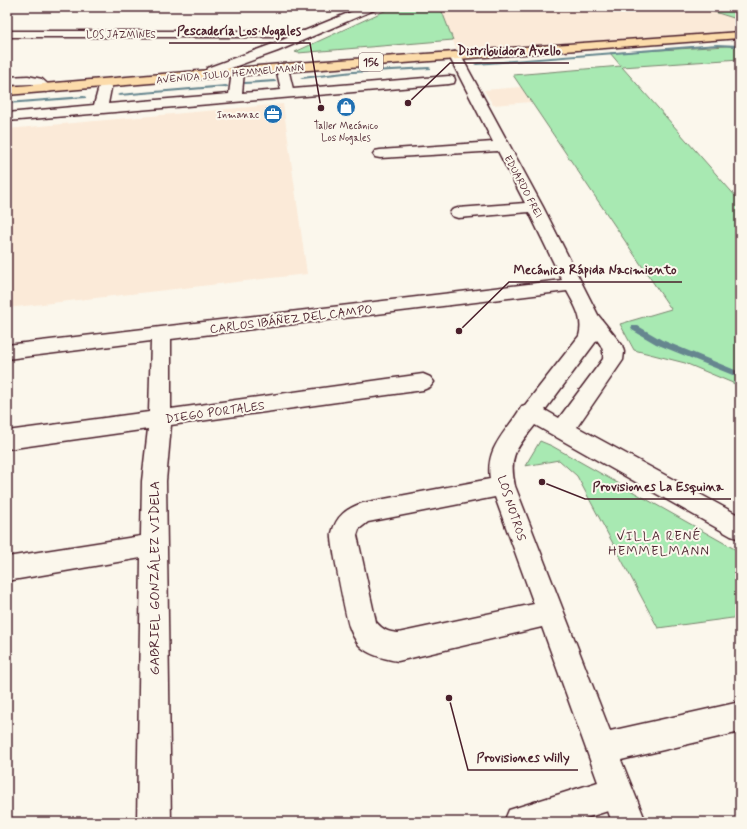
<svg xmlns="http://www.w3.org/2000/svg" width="747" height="829" font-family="Mynerve,sans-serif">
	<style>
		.built { fill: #fbead8 }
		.green { fill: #a8e9b2; stroke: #79846e }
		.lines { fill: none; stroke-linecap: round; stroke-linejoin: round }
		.stream { fill: #66868f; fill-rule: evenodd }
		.street-casing { stroke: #4a1f2b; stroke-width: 3 }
		.secondary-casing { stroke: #4a1f2b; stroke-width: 3 }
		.highway-casing { stroke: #4a1f2b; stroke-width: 3 }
		.street { fill: #fbf7ec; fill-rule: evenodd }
		.secondary { fill: #fbf7ec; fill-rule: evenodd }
		.highway { fill: #fcdcab; fill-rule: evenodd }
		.labels { text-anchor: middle; stroke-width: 4; stroke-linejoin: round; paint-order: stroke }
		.far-street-label { font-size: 10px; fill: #4a1f2b; stroke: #fbf7ec }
		.far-poi-label { font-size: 10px; fill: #4a1f2b; stroke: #fbf7ec; text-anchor: end }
		.shield { fill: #fbf7ec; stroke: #7f6065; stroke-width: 1 }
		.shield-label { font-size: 11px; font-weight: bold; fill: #4a1f2b }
		.street-label { font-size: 12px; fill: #4a1f2b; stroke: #fbf7ec }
		.neighbourhood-label { font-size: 13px; letter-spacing: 1px; fill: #4a1f2b; stroke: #fbf7ec }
		.near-street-label { font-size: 14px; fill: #4a1f2b; stroke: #fbf7ec }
		.leader { fill: none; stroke: #4a1f2b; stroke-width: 1.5 }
		.callout-dot { fill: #4a1f2b; stroke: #fbf7ec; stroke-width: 1.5 }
		.callout-label { font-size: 13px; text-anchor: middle; font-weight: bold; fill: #4a1f2b; stroke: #fbf7ec; stroke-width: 4; stroke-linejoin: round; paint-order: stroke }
	</style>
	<rect width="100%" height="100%" fill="#fbf7ec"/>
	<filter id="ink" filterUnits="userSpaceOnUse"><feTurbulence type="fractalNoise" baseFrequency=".025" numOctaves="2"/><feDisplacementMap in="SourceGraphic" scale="8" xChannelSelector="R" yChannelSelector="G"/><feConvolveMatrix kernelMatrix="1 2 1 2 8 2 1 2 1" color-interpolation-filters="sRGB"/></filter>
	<g filter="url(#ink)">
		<path class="built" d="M488,7H686L708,10L740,20V32L458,54L441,9Z
			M521,87L531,102L493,105L484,90Z
			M283,104L307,274L7,308V129Z"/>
		<path class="green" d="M267,7H357C335,17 292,8 267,7Z
			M393,7H437L441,9L453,40L298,53L295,52Z
			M686,7H740V20L708,10Z
			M727,46L740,47V59L622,67L738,199H740V386L685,363L634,350L620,324L671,309L513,75L621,66L610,53Z
			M540,441L552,446L740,552V617L658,628L577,476L559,460L525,466Z"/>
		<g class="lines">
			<path class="stream" d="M717,44L740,45V47L717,46L476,65L474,64L476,63Z
				M429,67L431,68V69L353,73L302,79L300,78L302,77L353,71Z
				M274,80L276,81V82L245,84L243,83L245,82Z
				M226,85L228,86V87L119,96L117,95L119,94Z
				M84,96L86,97V98L7,104V102Z
				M632,326H638L662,340L740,372V378L656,344L632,330L631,328Z"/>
			<g class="street-casing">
				<path id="street" d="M7,31H308L312,32L314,34L312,36L308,37H7Z
					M455,52L459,53L461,56L543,207L598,315L622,345L624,352L623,360L577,427L740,516V539L731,536L535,425C517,448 508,455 515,486L610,731L740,702V732L621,760L646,822H612L608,811L573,822H504L509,810L598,782L542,627L398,661C385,659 368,655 359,645C355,640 351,632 349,626C346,616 330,539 332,533C336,516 347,508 363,503L490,479C485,446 508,431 522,406L525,405L579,336C584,319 575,306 567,291L171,339V409L423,374L430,377L434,382L430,387L423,390L171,425L166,481L171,822H137L141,558L7,581V557L141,536L142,481L148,429L7,449V431L149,412L151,341L7,359V345L562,280L529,212L458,218L452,216L450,213L452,210L458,208L525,203L498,151L380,158L375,157L373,154L375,151L380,150L493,142L449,56L451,53ZM597,340C602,346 604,350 603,359L559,418L545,410ZM495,497L534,604L398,633C388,632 383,630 376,622L357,535L359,529L368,522Z
					M282,64L286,65L288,68L293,89L449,76L454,77L455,80L454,83L449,84L7,121V113L94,105L100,83L101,80H111L112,83L108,104L229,94L232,72L234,69H242L244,72L242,93L281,90L276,68L278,65Z
					M28,76L42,79L52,88L51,91L46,92L32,84L7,85V77Z"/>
			</g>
			<g class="secondary-casing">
				<path id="secondary" d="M363,7H377L376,9L278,51L217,73L215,77H207L205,74L207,68L270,45Z"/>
			</g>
			<g class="highway-casing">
				<path id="highway" d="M740,32V38L282,72L7,95V87L282,64Z"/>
			</g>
			<use href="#street" class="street"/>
			<use href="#secondary" class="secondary"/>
			<use href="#highway" class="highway"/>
		</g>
	</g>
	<defs>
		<g id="shop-disc" transform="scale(1)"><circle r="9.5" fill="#1f6fb2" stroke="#fbf7ec"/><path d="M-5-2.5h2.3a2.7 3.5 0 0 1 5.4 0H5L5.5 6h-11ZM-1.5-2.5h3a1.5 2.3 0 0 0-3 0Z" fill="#fff"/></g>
		<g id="office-disc" transform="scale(1)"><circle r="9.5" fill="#1f6fb2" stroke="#fbf7ec"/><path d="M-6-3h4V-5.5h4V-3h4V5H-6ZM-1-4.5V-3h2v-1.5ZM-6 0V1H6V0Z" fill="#fff"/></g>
	</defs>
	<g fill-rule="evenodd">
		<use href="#shop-disc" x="346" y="107"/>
		<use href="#office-disc" x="273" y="114"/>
	</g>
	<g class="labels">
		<g class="far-street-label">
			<text x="121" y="38">LOS JAZMINES</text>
			<text transform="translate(230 73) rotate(-5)" y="4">AVENIDA JULIO HEMMELMANN</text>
			<text transform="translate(524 186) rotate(62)" y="4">EDUARDO FREI</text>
		</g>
		<g class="far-poi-label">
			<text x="259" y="118">Inmanac</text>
			<text x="346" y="129" text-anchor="middle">Taller Mecánico<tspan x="346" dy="12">Los Nogales</tspan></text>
		</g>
		<rect class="shield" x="359" y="53" width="24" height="18" rx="3"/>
		<g class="shield-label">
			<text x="371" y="66">156</text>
		</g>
		<g class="street-label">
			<text transform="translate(291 319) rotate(-7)" y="4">CARLOS IBÁÑEZ DEL CAMPO</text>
			<text transform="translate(215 412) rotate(-8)" y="4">DIEGO PORTALES</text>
			<text transform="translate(512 508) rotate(72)" y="4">LOS NOTROS</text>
		</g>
		<g class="neighbourhood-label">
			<text x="659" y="540">VILLA RENÉ<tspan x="659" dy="15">HEMMELMANN</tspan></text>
		</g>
		<g class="near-street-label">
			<text transform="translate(154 578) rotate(-90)" y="5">GABRIEL GONZÁLEZ VIDELA</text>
		</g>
	</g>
	<path class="leader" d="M321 108L310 43H169M408 103L450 63H569M459 331L509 282H682M542 482L585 499H731M449 698L468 770H578"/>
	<g class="callout-dot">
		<circle cx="321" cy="108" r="4"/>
		<circle cx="408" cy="103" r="4"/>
		<circle cx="459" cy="331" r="4"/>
		<circle cx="542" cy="482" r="4"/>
		<circle cx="449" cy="698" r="4"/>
	</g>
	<g class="callout-label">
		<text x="239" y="35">Pescadería Los Nogales</text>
		<text x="509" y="55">Distribuidora Avello</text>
		<text x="595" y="274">Mecánica Rápida Nacimiento</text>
		<text x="658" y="491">Provisiones La Esquina</text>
		<text x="523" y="762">Provisiones Willy</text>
	</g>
	<rect width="747" height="829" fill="none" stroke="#fbf7ec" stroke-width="24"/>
	<rect x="12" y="12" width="723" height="805" fill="none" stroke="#4a1f2b" stroke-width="1.5" filter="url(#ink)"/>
</svg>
